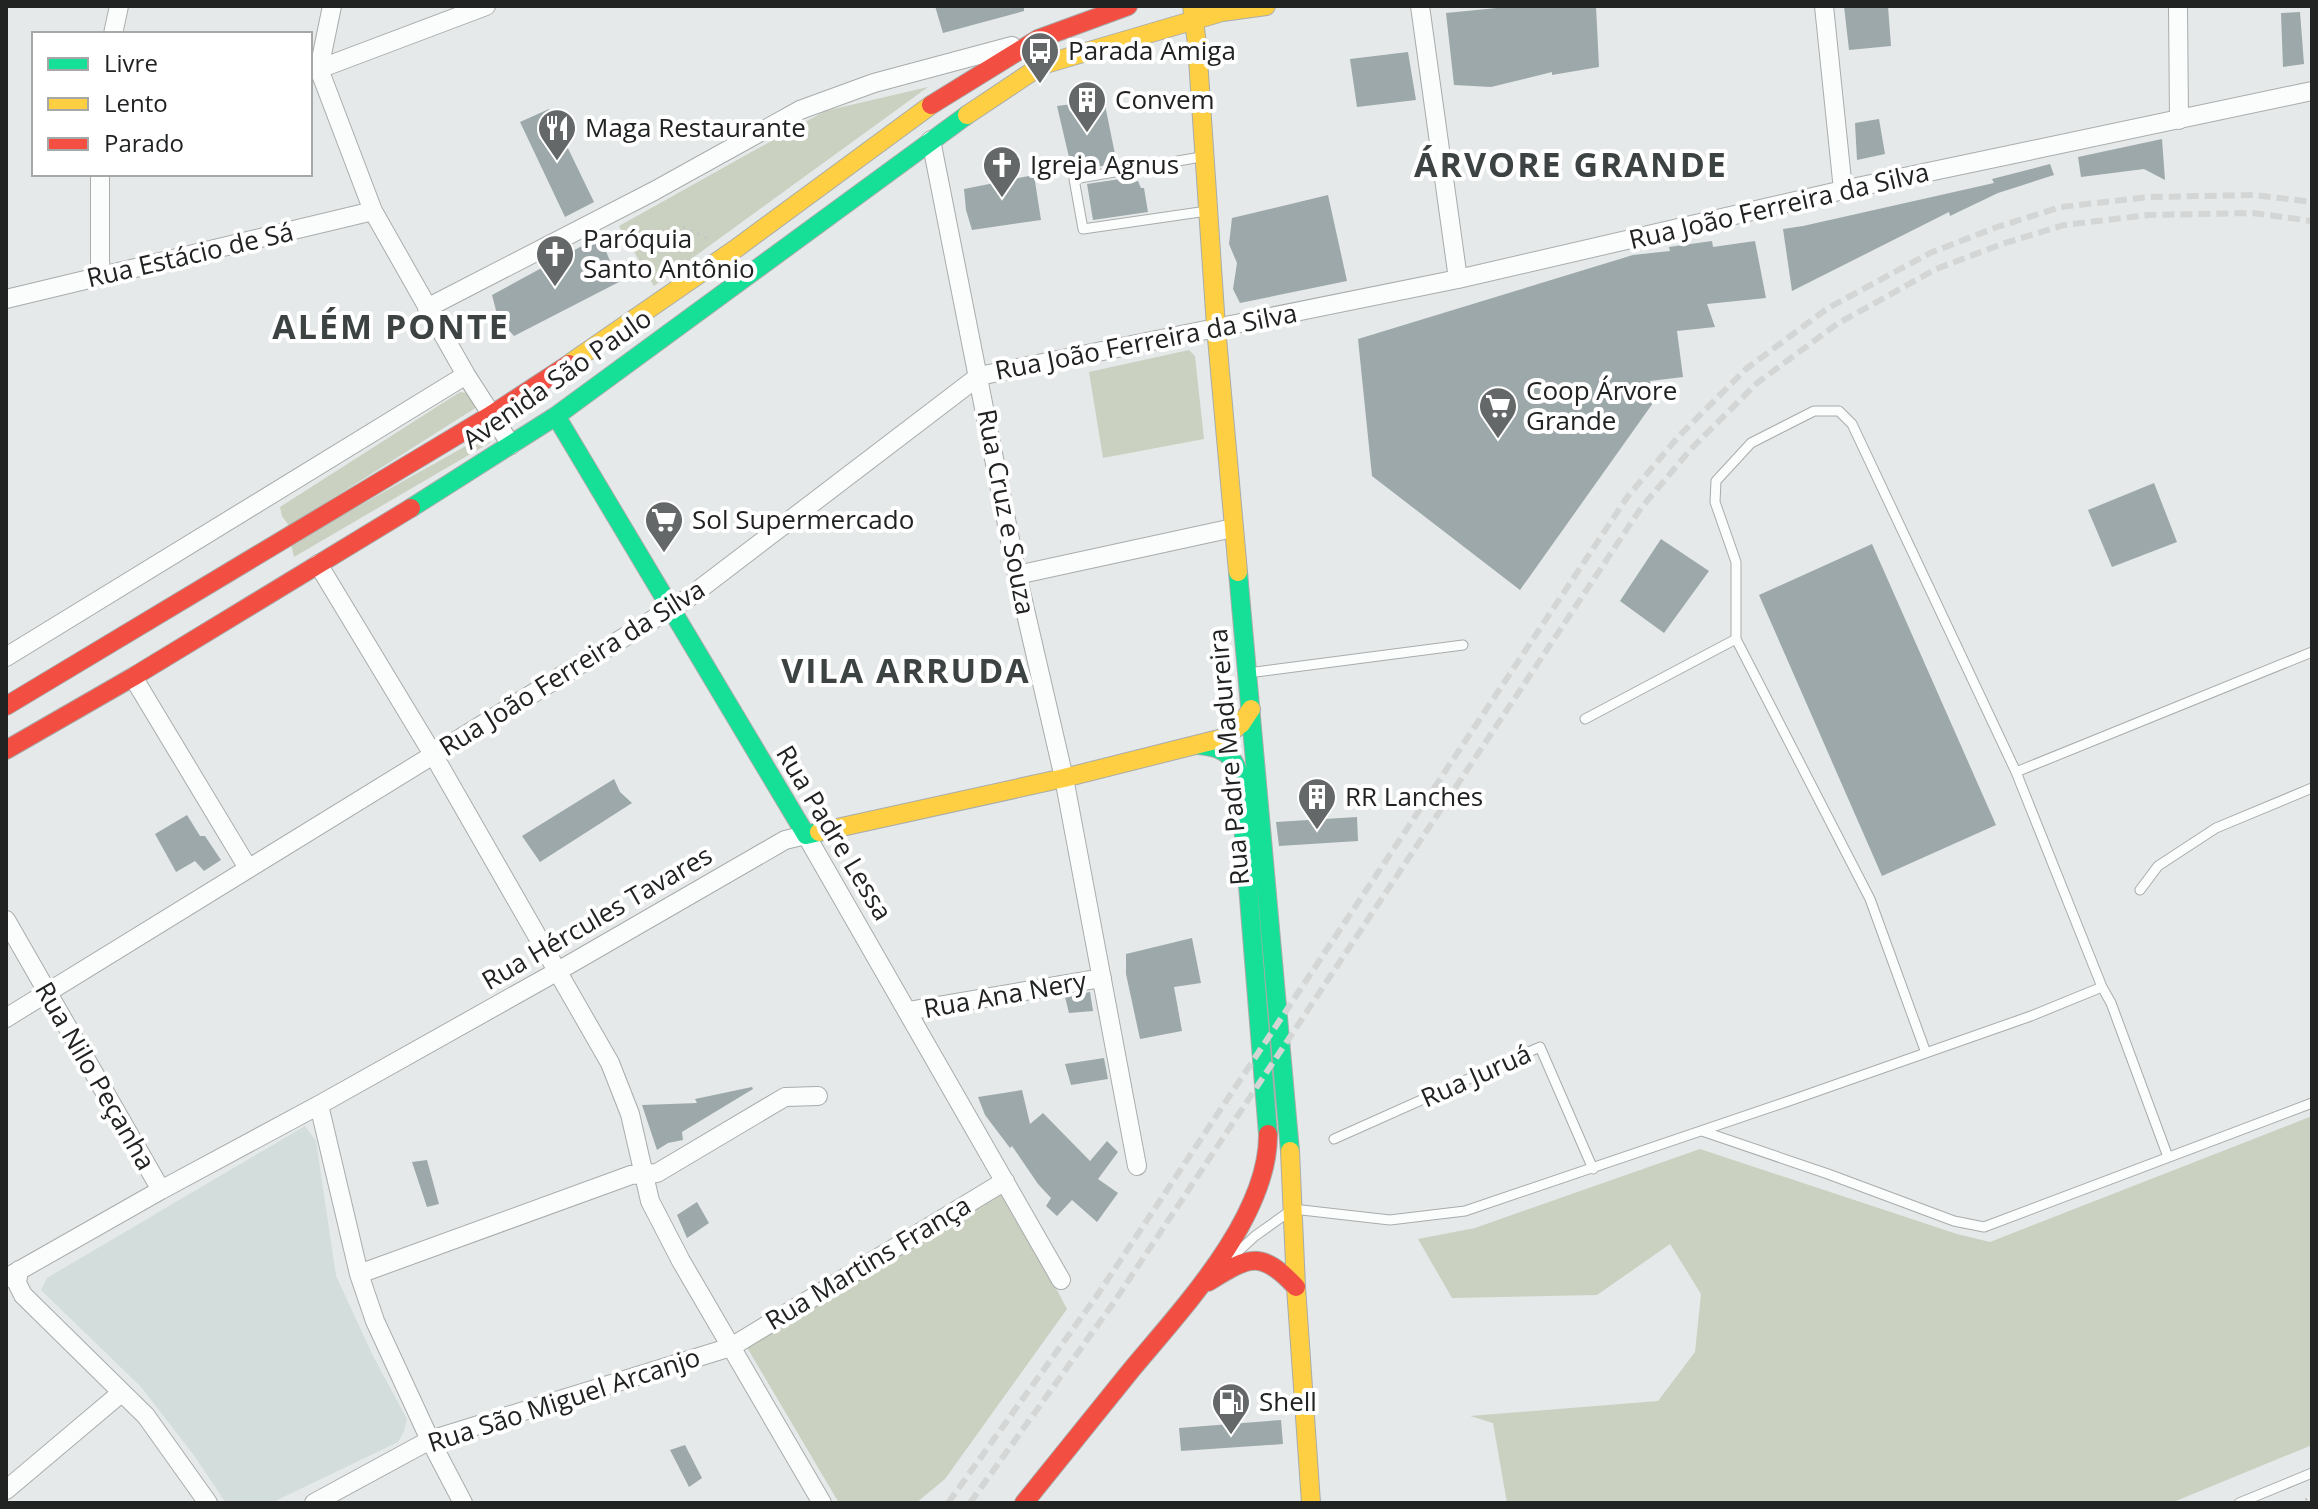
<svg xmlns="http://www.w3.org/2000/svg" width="2318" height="1509" font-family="'Open Sans',sans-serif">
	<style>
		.built { fill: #d2dddc }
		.green { fill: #cad1c1 }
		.building { fill: #9da8aa }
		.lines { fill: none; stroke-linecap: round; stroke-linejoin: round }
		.lane-casing { stroke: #a8acab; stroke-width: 11 }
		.street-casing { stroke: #a8acab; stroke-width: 20 }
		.fast-casing { stroke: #a8acab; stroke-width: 20 }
		.slow-casing { stroke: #a8acab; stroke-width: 20 }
		.jam-casing { stroke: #a8acab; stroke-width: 20 }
		.path { stroke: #c4c7c6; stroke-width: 3; stroke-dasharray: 2 6; stroke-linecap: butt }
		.lane { stroke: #fbfcfc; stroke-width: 9 }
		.street { stroke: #fbfcfc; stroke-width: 18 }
		.fast { stroke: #16e098; stroke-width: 18 }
		.slow { stroke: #ffcf43; stroke-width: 18 }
		.jam { stroke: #f24e42; stroke-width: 18 }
		.rail { stroke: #d4d5d5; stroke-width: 6; stroke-dasharray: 12 6; stroke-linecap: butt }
		.labels { text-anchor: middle; stroke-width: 8; stroke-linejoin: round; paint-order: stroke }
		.poi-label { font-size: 26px; fill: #202322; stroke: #fff; text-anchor: start }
		.street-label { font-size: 26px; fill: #202322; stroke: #fff }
		.district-label { font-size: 34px; font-weight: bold; letter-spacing: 2px; fill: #3c4342; stroke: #fff }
	</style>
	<rect width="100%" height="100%" fill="#e5e9e9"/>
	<path class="built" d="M305,1126L316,1141L336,1276L374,1358L407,1419L404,1431L398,1442L271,1503H226L193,1454L141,1387L41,1290L47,1278Z"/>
	<path class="green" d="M928,87L654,286L619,226L825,111Z
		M1189,350L1195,356L1204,439L1103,458L1089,372Z
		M460,392L467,393L477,407L289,526L282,516L280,507Z
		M489,433L491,435V442L294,557L291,544Z
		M2312,1116V1445L2171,1503H1507L1493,1423L1470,1416L1658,1401L1695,1352L1701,1294L1670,1244L1597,1295L1452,1298L1418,1239L1475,1228L1700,1149L1957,1234L1990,1242Z
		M1002,1194L1039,1256L1067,1309L945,1479L916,1503H839L745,1344Z"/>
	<path class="building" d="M935,6H1024V11L943,33Z
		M1517,6H1596L1599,67L1552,75V72L1491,87L1454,85L1446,13Z
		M1844,6H1888L1891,46L1849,50Z
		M2300,12L2304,64L2283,67L2281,13Z
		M1408,52L1416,100L1357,107L1350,59Z
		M1104,100L1117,164L1072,170L1057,106Z
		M549,109L594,202L565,217L520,122Z
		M1879,119L1885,154L1857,160L1855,123Z
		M2162,139L2165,180L2144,169L2081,177L2078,157Z
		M2050,164L2054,175L1998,193L1950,216L1949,212L1792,291L1783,229L1803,226L1994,183L1992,179Z
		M1034,175L1041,220L972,230L966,210L964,189Z
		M1120,179L1122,184L1138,181L1141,188H1144L1148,212L1093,220L1087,184Z
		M1328,195L1347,281L1240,303L1233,289L1237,263L1229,244L1232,218Z
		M593,240L605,249L613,268L608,277L619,282L514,336L498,318L492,295Z
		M1712,241L1713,247L1755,241L1766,298L1707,304L1715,327L1677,331L1683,377L1650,381L1653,403L1520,590L1372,476L1358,339L1633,255L1670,251L1669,247Z
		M2154,483L2177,542L2112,567L2088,510Z
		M1661,539L1709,571L1664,633L1620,601Z
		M1872,544L1996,825L1882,876L1759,595Z
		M614,779L620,792L632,803L540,862L522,836Z
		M187,815L200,836H205L221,860L204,871L195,861L176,872L155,834Z
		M1357,817L1358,841L1279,846L1276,822Z
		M1192,938L1201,983L1174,987L1182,1031L1140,1039L1126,974V954Z
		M1090,992L1093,1011L1069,1013L1065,997Z
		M1104,1058L1108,1079L1071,1085L1065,1064Z
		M752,1087L753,1089L682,1132L683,1140L668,1143L657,1150L642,1105L697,1103L695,1099Z
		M1022,1090L1030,1124L1043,1113L1090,1161L1107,1141L1118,1152L1098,1179L1118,1193L1097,1222L1072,1200L1057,1216L1046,1206L1051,1198L1038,1184L1012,1146L1010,1148L985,1115L978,1097Z
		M427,1160L439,1204L427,1207L412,1162Z
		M697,1202L709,1223L687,1238L677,1215Z
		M1281,1420L1283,1444L1181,1451L1179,1428Z
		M685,1445L702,1478L689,1487L670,1450Z"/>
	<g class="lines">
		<g class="lane-casing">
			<path id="lane" d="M1201,157L1074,179L1083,229L1207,211
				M1736,639V562L1715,502L1716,481L1751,443L1814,411H1839L1852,424L2016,772L2102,987
				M1248,673L1463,645
				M1585,719L1736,639L1870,899L1926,1053
				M2016,772L2312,652
				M2140,890L2158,866L2216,828L2312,788
				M1702,1131L1828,1174L1954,1221L1984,1227L2312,1103
				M1334,1139L1540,1047L1593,1169
				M1232,1257L1255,1236L1293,1209L1390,1220L1465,1211L1789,1101L2031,1016L2102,987L2111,1003L2168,1157
				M2239,1503L2312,1473"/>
		</g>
		<g class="street-casing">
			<path id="street" d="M332,6L319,69L373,211L466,375L511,445
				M1420,6L1458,279
				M1824,6L1843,190
				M2178,6L2179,120
				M113,34L119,6
				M319,69L486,6
				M931,140L1017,575L1064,778L1137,1166
				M100,174V262L102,276
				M6,299L373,211
				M427,308L654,191L800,110L874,83L1012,46
				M318,564L434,756L610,1063L630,1114L650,1201L681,1261L822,1503
				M1017,575L1233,528
				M6,657L466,375
				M133,677L248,868
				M6,920L161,1190
				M908,1011L1102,978
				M6,1018L688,598L979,376L1458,279L1843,190L2312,91
				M319,1105L359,1274L375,1321L430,1440L463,1503
				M19,1270L17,1283L23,1295L146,1416L208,1503
				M359,1274L631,1175L657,1173L785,1097L818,1096
				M6,1278L161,1190L319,1105L558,971L785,840L806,835L1061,1280
				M6,1490L121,1393
				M314,1503L430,1440L731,1347L1005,1181"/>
		</g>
		<g class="fast-casing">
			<path id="fast" d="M556,416L806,835L819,832
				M411,508L556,416L967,115
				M1238,572L1290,1151
				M1198,745C1220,747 1232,752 1239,774L1268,1134"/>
		</g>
		<g class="slow-casing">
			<path id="slow" d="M1192,6L1197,44L1216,327L1238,572
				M967,115L1042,65L1222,12L1266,6
				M569,364L734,250L931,105
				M819,832L1064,778L1223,738L1241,724L1251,709
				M1290,1151L1296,1287L1311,1503"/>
		</g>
		<g class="jam-casing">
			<path id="jam" d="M931,105L1038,39L1128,6
				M6,706L491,415L569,364
				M6,750L133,677L411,508
				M1208,1282C1249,1257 1260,1249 1296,1287
				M1024,1503C1060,1458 1096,1414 1132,1369C1182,1309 1269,1217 1268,1134"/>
		</g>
		<path class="path" d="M683,227L709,239
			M2298,1503L2312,1497"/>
		<use href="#lane" class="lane"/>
		<use href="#street" class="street"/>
		<use href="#fast" class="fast"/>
		<use href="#slow" class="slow"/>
		<use href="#jam" class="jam"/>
		<path class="rail" d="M948,1503L1098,1294L1628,496L1679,436L1746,369L1828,308L1930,253L1997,227L2061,207L2149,197L2255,195L2312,202
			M970,1503L1112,1305L1641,508L1691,449L1757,383L1837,324L1936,269L2002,244L2064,225L2149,215L2253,213L2312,221"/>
	</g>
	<defs>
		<g id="bus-pin" transform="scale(2)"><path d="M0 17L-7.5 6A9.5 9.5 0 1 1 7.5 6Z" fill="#656868" stroke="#fff"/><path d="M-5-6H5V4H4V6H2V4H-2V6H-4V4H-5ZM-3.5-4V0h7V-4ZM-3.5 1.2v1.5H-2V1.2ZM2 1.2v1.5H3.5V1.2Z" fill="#fff"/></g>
		<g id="building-pin" transform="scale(2)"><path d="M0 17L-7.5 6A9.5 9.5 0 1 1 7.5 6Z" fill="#656868" stroke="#fff"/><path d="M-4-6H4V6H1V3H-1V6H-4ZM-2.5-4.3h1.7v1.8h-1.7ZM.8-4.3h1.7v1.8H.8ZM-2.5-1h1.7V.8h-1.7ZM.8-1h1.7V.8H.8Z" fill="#fff"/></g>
		<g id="restaurant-pin" transform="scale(2)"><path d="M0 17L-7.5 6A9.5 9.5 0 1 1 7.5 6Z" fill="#656868" stroke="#fff"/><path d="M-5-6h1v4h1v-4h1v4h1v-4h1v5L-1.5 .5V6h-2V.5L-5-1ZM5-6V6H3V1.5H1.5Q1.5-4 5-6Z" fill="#fff"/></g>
		<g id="church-pin" transform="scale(2)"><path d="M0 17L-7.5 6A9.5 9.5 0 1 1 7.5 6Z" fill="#656868" stroke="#fff"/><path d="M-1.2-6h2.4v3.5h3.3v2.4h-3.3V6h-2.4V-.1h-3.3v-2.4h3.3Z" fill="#fff"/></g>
		<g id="supermarket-pin" transform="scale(2)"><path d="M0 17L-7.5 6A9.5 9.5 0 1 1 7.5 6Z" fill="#656868" stroke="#fff"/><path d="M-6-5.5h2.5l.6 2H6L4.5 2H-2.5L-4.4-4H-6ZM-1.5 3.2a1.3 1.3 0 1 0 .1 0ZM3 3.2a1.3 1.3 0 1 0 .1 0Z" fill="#fff"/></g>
		<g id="fuel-pin" transform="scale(2)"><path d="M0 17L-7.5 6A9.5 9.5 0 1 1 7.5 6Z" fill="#656868" stroke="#fff"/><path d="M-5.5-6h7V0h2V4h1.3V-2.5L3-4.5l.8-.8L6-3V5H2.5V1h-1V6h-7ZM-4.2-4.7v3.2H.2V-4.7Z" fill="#fff"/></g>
	</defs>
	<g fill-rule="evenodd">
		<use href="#bus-pin" x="1040" y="51"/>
		<use href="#building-pin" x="1087" y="100"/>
		<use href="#restaurant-pin" x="557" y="128"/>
		<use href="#church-pin" x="1002" y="165"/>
		<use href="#church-pin" x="555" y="254"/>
		<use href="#supermarket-pin" x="1498" y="406"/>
		<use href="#supermarket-pin" x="664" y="520"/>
		<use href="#building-pin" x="1317" y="797"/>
		<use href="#fuel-pin" x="1231" y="1402"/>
	</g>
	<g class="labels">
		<g class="poi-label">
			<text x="1068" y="60">Parada Amiga</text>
			<text x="1115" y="109">Convem</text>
			<text x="585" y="137">Maga Restaurante</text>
			<text x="1030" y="174">Igreja Agnus</text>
			<text x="583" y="248">Paróquia<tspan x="583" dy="30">Santo Antônio</tspan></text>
			<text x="1526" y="400">Coop Árvore<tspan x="1526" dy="30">Grande</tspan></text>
			<text x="692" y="529">Sol Supermercado</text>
			<text x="1345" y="806">RR Lanches</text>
			<text x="1259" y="1411">Shell</text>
		</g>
		<g class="street-label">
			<text transform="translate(1779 206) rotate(-13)" y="9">Rua João Ferreira da Silva</text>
			<text transform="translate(190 255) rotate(-13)" y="9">Rua Estácio de Sá</text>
			<text transform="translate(1146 342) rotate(-11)" y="9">Rua João Ferreira da Silva</text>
			<text transform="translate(557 379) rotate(-35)" y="9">Avenida São Paulo</text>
			<text transform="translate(1006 512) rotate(79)" y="9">Rua Cruz e Souza</text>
			<text transform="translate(572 668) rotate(-32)" y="9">Rua João Ferreira da Silva</text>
			<text transform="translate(1229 757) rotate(-95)" y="9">Rua Padre Madureira</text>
			<text transform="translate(834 833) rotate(59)" y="9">Rua Padre Lessa</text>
			<text transform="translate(597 918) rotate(-30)" y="9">Rua Hércules Tavares</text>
			<text transform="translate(1005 995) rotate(-10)" y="9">Rua Ana Nery</text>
			<text transform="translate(95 1076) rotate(60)" y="9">Rua Nilo Peçanha</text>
			<text transform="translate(1476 1076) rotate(-24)" y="9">Rua Juruá</text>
			<text transform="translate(868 1263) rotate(-31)" y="9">Rua Martins França</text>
			<text transform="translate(564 1400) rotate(-18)" y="9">Rua São Miguel Arcanjo</text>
		</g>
		<g class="district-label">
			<text x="1571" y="177">ÁRVORE GRANDE</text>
			<text x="391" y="339">ALÉM PONTE</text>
			<text x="906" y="683">VILA ARRUDA</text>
		</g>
	</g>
	<rect width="2318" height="1509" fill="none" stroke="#202322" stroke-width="16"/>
	<rect x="32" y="32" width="280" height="144" fill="#ffffff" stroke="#a6a7a7" stroke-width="2"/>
	<rect x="48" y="58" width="40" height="12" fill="#16e098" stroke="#a6a7a7" stroke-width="2"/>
	<text x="104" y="72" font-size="24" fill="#202322">Livre</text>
	<rect x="48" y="98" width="40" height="12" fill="#ffcf43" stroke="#a6a7a7" stroke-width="2"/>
	<text x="104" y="112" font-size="24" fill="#202322">Lento</text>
	<rect x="48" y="138" width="40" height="12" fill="#f24e42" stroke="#a6a7a7" stroke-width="2"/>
	<text x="104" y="152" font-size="24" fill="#202322">Parado</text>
</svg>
